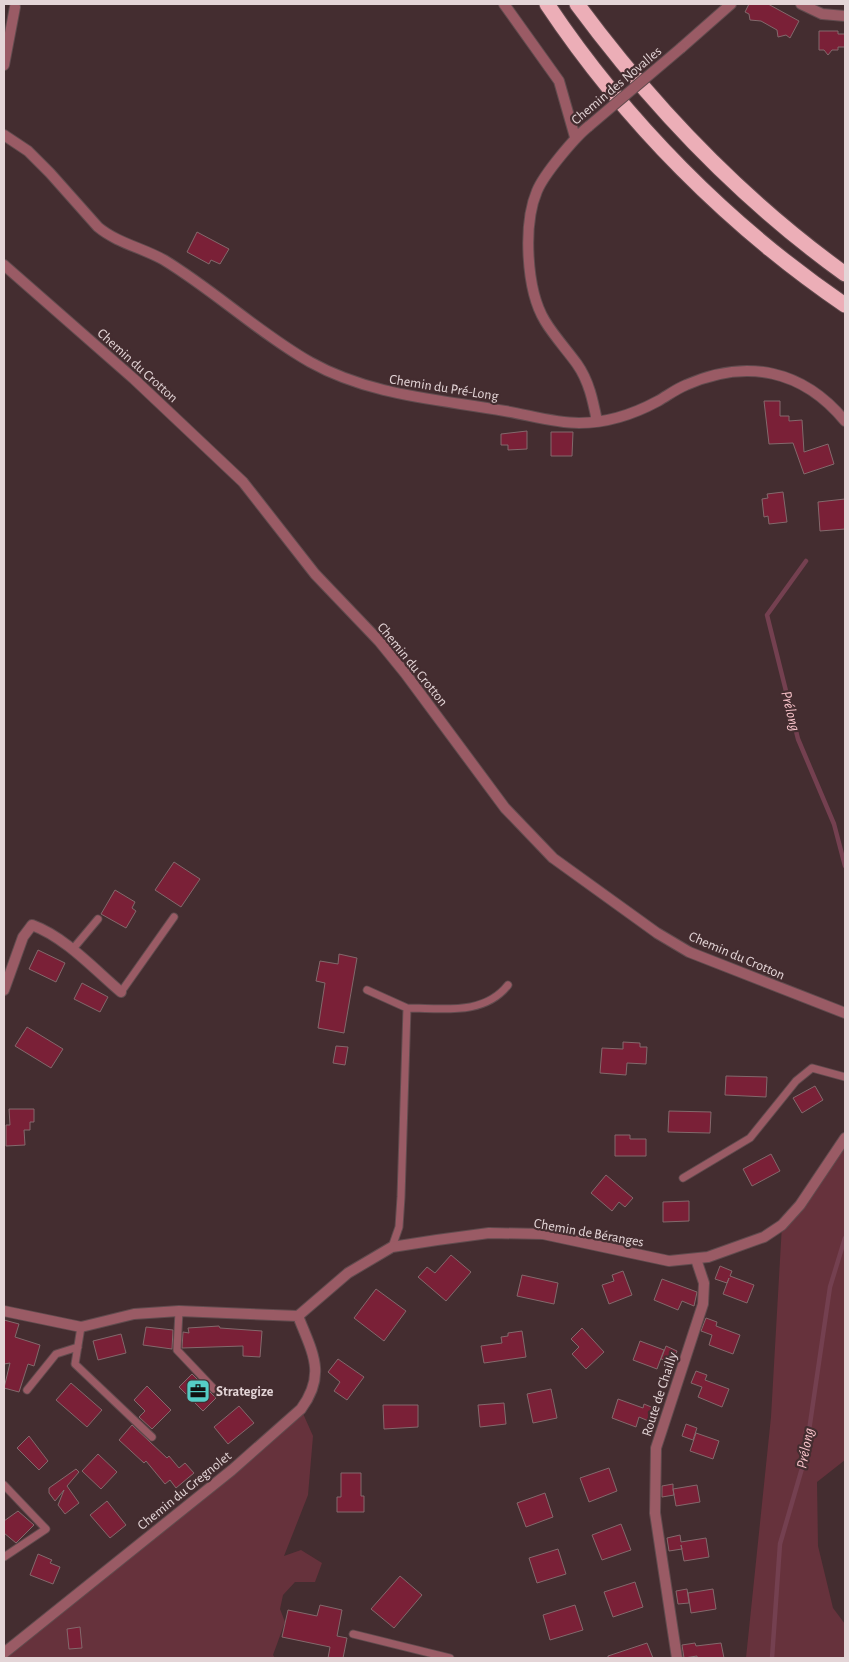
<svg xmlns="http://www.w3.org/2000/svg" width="849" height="1662" font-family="'Alegreya Sans',sans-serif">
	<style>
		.green { fill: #66323c }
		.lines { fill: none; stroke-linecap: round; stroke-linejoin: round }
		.stream { stroke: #744050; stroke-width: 4.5 }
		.building { fill: #7a2037; stroke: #83696c }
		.service-casing { stroke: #614b4e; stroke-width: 9 }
		.minor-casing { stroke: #614b4e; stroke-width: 12 }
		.motorway-casing { stroke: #614b4e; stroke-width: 17 }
		.service { stroke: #9a5b65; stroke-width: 7 }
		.minor { stroke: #9a5b65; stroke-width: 10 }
		.motorway { stroke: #ecaeb7; stroke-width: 15 }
		.minor-bridge-casing { stroke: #614b4e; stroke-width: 12; stroke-linecap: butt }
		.minor-bridge { stroke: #9a5b65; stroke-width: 10 }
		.labels { text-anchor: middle; stroke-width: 4.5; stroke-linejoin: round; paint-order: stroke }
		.street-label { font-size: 14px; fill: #e4d5d7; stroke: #442d30 }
		.poi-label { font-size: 14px; font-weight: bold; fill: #e4d5d7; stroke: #442d30; text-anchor: start }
		.water-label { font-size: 15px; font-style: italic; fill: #fac4cb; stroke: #442d30 }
	</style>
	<rect width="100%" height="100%" fill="#442d30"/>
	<path class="green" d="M845,1138V1460L817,1482L818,1546L833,1608L845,1624V1658H746L771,1417L782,1225Z
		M301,1409L313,1436L308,1495L284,1556L301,1550L322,1563L315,1582H295L283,1595L280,1609L285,1622L273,1655L275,1658H4V1653Z"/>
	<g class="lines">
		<path class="stream" d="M806,561L767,615L798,739L834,824L845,866
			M772,1658L780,1544L805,1458L830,1287L845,1238"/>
	</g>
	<path class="building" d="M749,4H768L799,21L790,38L786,35L778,37L777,30L761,21L750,20L749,14L745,12Z
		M819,31H838V34H845V47H838V50H832L828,55L824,50H819Z
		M197,232L229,249L220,264L211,260L209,264L187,252Z
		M764,401H780V416H789V421L802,420L804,452L828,444L834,464L804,474L793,443L769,444Z
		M527,431V449L508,450V445H501V434Z
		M551,432H573L572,456H551Z
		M783,492L787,522L769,524L768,516L764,517L762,499L768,498L767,494Z
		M845,499V529L820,531L818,502Z
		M174,862L200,879L181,907L155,890Z
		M115,890L135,902L132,908L136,911L126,928L101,914Z
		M38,950L65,963L56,982L29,969Z
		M339,954L357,958L344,1033L318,1028L325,983L316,981L320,961L338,964Z
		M82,983L108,997L100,1012L74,999Z
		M27,1027L63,1049L51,1068L15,1046Z
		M623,1042L640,1043V1047H647L646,1064L627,1063L626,1075L600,1073L602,1048L623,1049Z
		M336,1046L348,1047L345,1065L333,1063Z
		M726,1076L767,1077L766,1097L725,1095Z
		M815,1086L823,1100L802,1113L793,1098Z
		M9,1109H34V1122H30V1130H24L25,1145L6,1146V1125H10Z
		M669,1111L711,1112L710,1133L668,1132Z
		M615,1135H630V1139H646V1156H615Z
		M771,1154L780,1171L752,1186L743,1169Z
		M606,1175L633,1198L625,1207L619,1202L612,1211L591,1193Z
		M689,1201V1221L663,1222V1202Z
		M451,1255L471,1272L446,1301L418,1277L427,1267L435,1273Z
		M720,1266L732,1271L730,1276L754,1285L747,1303L723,1294L729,1278L727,1283L715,1279Z
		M623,1271L632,1295L609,1304L602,1285L614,1281L612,1275Z
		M522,1275L558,1283L554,1304L517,1296Z
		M662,1279L697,1292L694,1306L682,1301L678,1310L654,1300Z
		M376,1289L406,1311L384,1341L354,1318Z
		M706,1318L717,1322L716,1326L740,1335L733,1354L709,1345L712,1335L701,1331Z
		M4,1320L19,1324L15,1337L40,1345L34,1366L28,1364L19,1392L4,1388L10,1363L4,1364Z
		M219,1326L220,1328L262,1331L260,1357L243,1356V1346L182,1348L183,1332L189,1333L188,1328Z
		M146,1327L173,1330L172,1349L143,1345Z
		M582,1328L604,1352L586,1369L572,1354L579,1347L571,1339Z
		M522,1331L526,1357L484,1363L481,1346L502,1343L501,1337L508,1336V1333Z
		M121,1334L126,1353L98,1360L93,1341Z
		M640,1341L664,1350L657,1369L633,1360Z
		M666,1346L677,1351L673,1363L661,1359Z
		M338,1359L364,1377L347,1400L334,1391L340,1382L328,1372Z
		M696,1371L707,1375L705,1380L729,1389L722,1407L698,1397L702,1387L691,1383Z
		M192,1374L216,1398L203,1411L179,1387Z
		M71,1383L102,1410L87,1427L56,1400Z
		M147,1386L171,1410L152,1429L139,1417L145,1411L134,1400Z
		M551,1389L557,1418L533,1423L527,1394Z
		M618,1399L643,1408L644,1404L656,1409L651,1422L639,1417L636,1427L612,1418Z
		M504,1403L506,1424L480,1427L478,1405Z
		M383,1405H418V1427L384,1429Z
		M239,1406L254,1423L228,1444L214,1427Z
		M686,1424L697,1428L693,1440L682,1436Z
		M132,1425L167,1458L169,1456L179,1468L185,1463L194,1473L176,1488L170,1480L165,1484L146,1461L144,1463L119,1440Z
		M696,1433L719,1441L713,1459L690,1451Z
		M29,1436L48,1461L39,1470L17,1448Z
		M98,1454L117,1472L101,1489L82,1471Z
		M609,1468L617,1491L589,1502L580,1478Z
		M76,1469L79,1472L67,1486L79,1503L65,1514L58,1505L64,1490L55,1501L49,1493V1488Z
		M341,1473H361V1496H364V1512H337V1497H341Z
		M673,1484V1489L697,1485L700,1502L676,1506L673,1489L674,1495L662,1497V1486Z
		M545,1493L553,1517L526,1527L517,1503Z
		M107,1501L126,1525L110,1538L90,1515Z
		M18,1511L34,1525L16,1543L4,1533V1521Z
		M621,1524L631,1550L602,1560L592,1535Z
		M680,1535L681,1542L706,1538L709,1557L684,1561L681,1545L682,1549L669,1551L667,1538Z
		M558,1549L566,1574L537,1583L529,1558Z
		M38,1554L52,1560L50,1563L60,1567L53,1584L30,1575Z
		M400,1576L422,1595L394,1628L371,1609Z
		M635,1582L643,1607L613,1617L604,1592Z
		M687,1589L689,1603L678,1604L676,1591Z
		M713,1589L716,1609L691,1613L688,1593Z
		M320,1605L342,1610L337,1636L347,1638L343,1658H328L330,1647L282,1637L288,1610L317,1616Z
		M575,1605L583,1630L550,1640L543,1615Z
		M80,1627L82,1648L69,1649L67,1629Z
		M647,1643L653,1658H608V1656Z
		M695,1643L696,1646L721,1643L724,1658H697V1656L684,1658L682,1645Z"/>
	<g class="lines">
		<g class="service-casing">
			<path id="service" d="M72,950L98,919
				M367,990L407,1008
				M121,992L174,917
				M683,1178L750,1138L796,1081L812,1068L845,1077
				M392,1247L399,1227L401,1197L407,1008C442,1008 484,1016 508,985
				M179,1311L177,1350L214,1389
				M81,1327L75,1364L152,1437
				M27,1390L56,1354L78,1347
				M4,1485L46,1529L4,1557
				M353,1634L450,1658"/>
		</g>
		<g class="minor-casing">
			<path id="minor" d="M504,4L559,81L575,137
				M801,4L822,14L845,16
				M681,48L731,4
				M4,65L15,7
				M589,126C575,137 544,174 537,191C523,224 526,290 545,321C554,336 567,350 577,364C589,381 593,401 597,421
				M4,135L28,151L50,173L98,227C117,243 143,248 164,260C215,291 259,333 310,362C371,396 438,399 505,411C529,415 554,423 579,423C606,423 634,414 658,401C667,396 676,389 686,385C747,358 803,370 845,421
				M4,265L134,379L243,482L315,574L379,641L405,673L505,808L553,858L657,933L689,952L845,1013
				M4,990L23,937L32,925C65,937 94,969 121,992
				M4,1311L81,1327L134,1314L179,1311L298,1316L348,1273L392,1247L437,1240L489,1233L543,1234L669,1261L708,1257L764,1237L782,1225L800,1205L845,1138
				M4,1653L232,1470L301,1409C327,1374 312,1352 298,1316
				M677,1658L655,1513L656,1448L703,1304L704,1283L696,1259"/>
		</g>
		<g class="motorway-casing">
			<path id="motorway" d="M547,4C625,121 729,226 845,305
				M577,4C653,107 741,199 845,274"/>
		</g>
		<use href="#service" class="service"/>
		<use href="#minor" class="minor"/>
		<use href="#motorway" class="motorway"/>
		<g class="minor-bridge-casing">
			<path id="minor-bridge" d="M589,126L681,48"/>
		</g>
		<use href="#minor-bridge" class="minor-bridge"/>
	</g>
	<defs>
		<g id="office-square" transform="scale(1.25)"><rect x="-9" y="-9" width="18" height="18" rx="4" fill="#55cdc6" stroke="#442d30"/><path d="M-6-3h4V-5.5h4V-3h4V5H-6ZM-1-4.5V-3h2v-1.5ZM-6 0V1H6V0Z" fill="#111"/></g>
	</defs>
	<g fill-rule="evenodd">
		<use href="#office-square" x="198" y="1391"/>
	</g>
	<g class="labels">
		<g class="street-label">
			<text transform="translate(616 85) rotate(-40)" y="5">Chemin des Novalles</text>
			<text transform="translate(138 365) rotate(42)" y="5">Chemin du Crotton</text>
			<text transform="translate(444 387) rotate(9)" y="5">Chemin du Pré-Long</text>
			<text transform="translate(413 664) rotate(51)" y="5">Chemin du Crotton</text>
			<text transform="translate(737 955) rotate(23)" y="5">Chemin du Crotton</text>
			<text transform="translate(589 1232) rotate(10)" y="5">Chemin de Béranges</text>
			<text transform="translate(659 1394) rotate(-72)" y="5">Route de Chailly</text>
			<text transform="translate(184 1490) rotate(-39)" y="5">Chemin du Gregnolet</text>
		</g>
		<g class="poi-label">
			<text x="216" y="1396">Strategize</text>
		</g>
		<g class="water-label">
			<text transform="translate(791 711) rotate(76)" y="5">Prélong</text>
			<text transform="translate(805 1448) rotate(-79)" y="5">Prélong</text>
		</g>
	</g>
	<rect width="849" height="1662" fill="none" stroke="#e4d5d7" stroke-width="10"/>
</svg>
